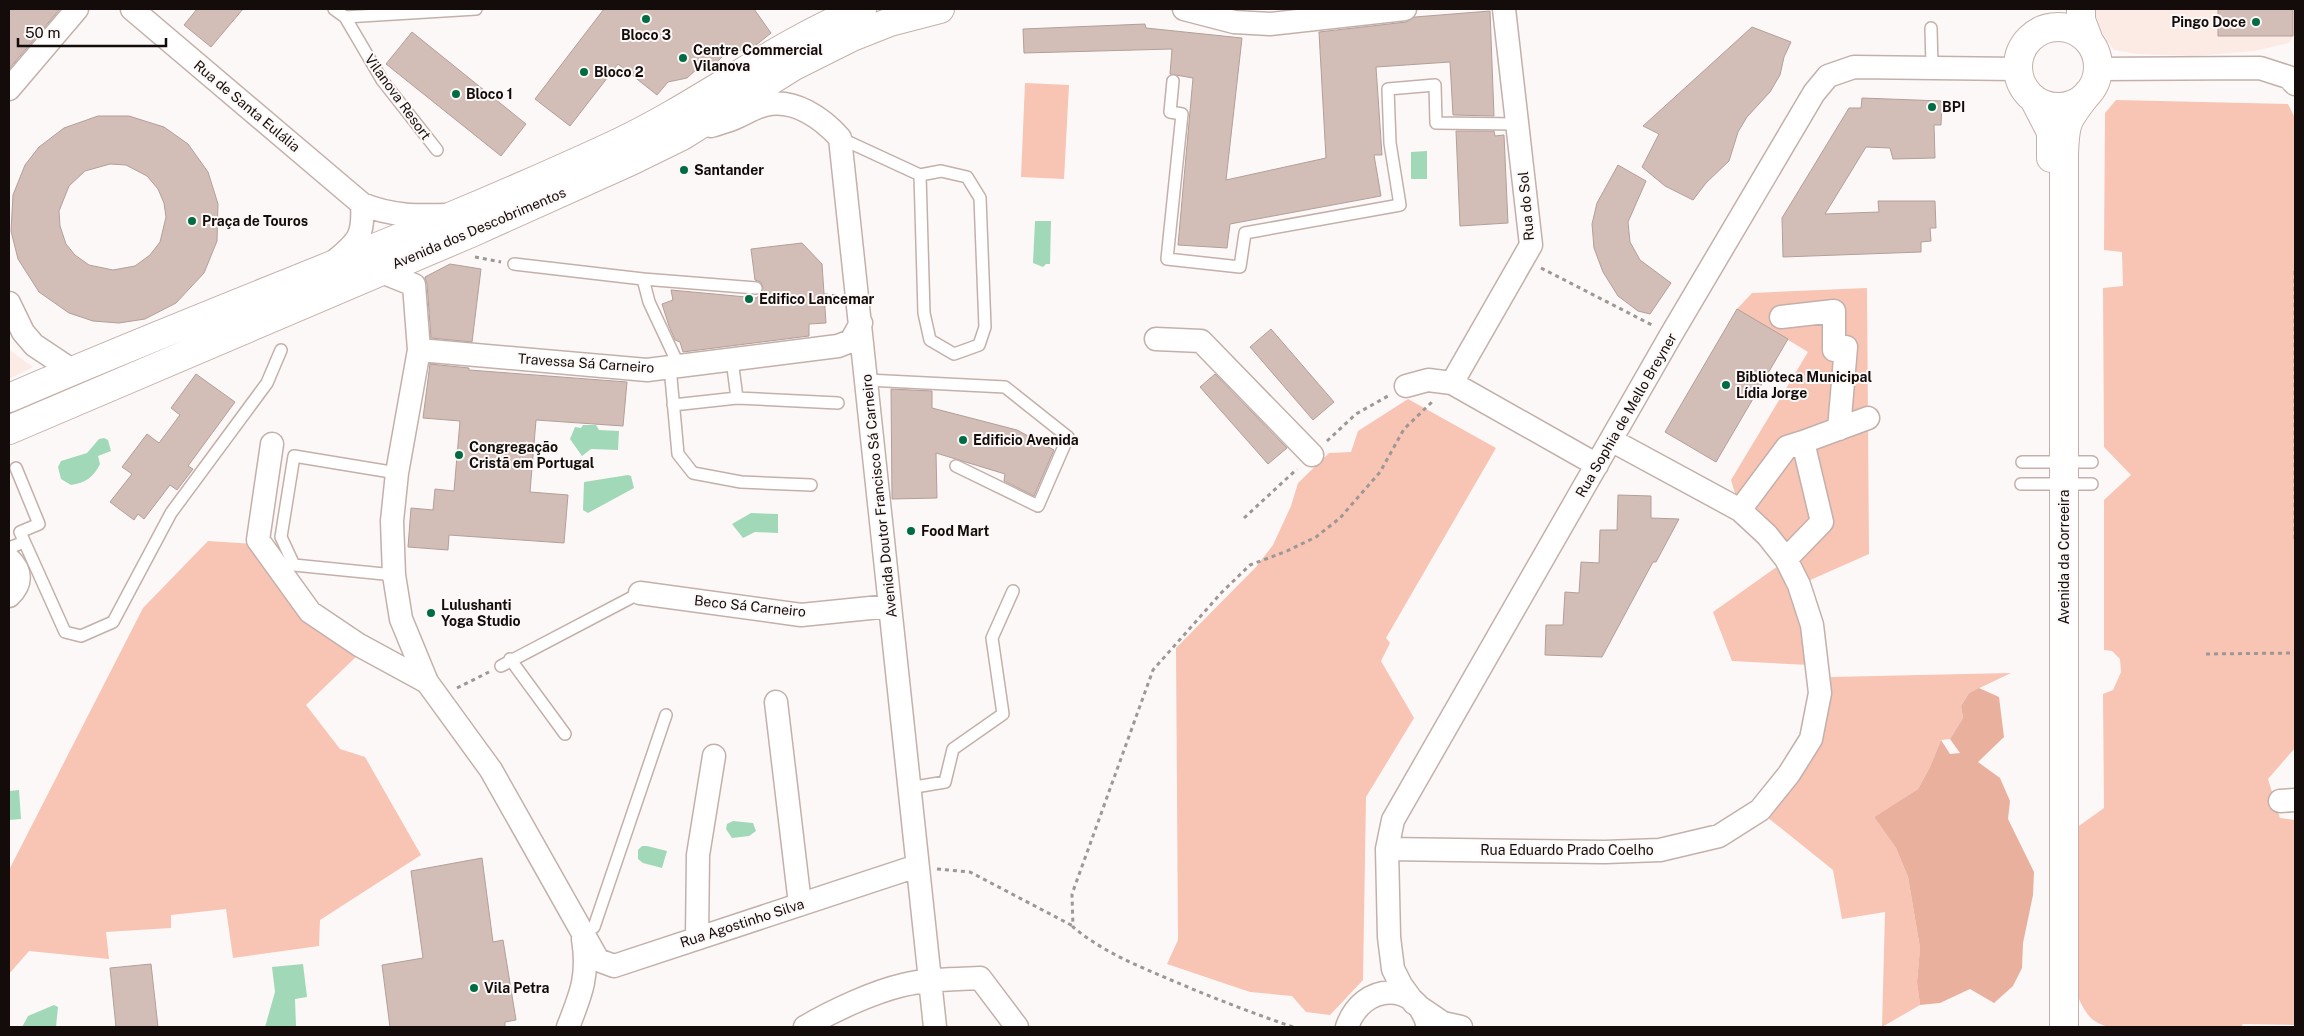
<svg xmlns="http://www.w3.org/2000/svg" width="2304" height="1036" font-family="'Public Sans',sans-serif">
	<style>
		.built { fill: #fceae5 }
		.green { fill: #f8c4b4 }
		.forest { fill: #e9b09e }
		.water { fill: #a1d8b8 }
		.building { fill: #d2beb7; stroke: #b39f99; fill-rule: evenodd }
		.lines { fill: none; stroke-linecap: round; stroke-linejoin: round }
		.lane-casing { stroke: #c4b0aa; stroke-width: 14 }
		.street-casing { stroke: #c4b0aa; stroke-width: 25 }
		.secondary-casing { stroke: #c4b0aa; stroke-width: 30 }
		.path { stroke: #9d9796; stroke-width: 3; stroke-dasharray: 4 4; stroke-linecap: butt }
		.lane { stroke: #fff; stroke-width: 11 }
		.street { stroke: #fff; stroke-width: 22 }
		.secondary { stroke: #fff; stroke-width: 28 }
		.poi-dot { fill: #006c43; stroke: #fcf8f7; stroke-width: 2 }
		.labels { text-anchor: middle; stroke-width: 4; stroke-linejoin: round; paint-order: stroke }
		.poi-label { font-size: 14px; font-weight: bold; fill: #130c0a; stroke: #fcf8f7; text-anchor: start }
		.street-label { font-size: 14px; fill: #130c0a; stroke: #fcf8f7 }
	</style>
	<rect width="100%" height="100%" fill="#fcf8f7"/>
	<path class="built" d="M2092,9H2295V33L2289,43L2254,51L2194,56L2137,54L2114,50L2092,22Z
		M9,350L33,367L9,379Z"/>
	<path class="green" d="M1025,83L1069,85L1064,179L1021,177Z
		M2116,100L2288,104L2295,118V748L2268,779L2280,818L2295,820V1025L2243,1024L2241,1027H2110C2089,1023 2085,1011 2076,993V828L2104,808L2103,694L2113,690L2121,672L2120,659L2112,651L2104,650V500L2131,475L2104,447L2103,288L2123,286L2122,252L2104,250L2105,113Z
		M1867,288L1869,554L1799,585L1740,510L1731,480L1808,352L1737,309L1752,293Z
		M1408,399L1496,448L1386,638L1390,643L1381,661L1414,718L1366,797L1363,980L1330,1015L1306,1012L1292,996L1250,992L1167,964L1178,940L1176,648L1256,567L1273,545L1291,506L1298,483L1329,453L1351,452L1358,431Z
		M208,541L255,544L361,652L306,705L340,749L365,757L421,855L320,920L319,946L233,958L226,909L171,915V928L106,932L109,959L29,951L9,974V870L143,608Z
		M1778,566L1805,631L1809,665L1732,661L1713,612Z
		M2011,673L1969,693L1961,706L1963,718L1950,739L1941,740L1930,767L1918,789L1874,817L1896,848L1908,877L1920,948L1917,982L1920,1005L1882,1027L1885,912L1842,919L1833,870L1767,817L1821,746L1831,677Z"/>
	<path class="forest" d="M1979,688L1999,697L2004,737L1978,762L2000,778L2010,801L2008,819L2034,872L2033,895L2023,943L2022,968L2013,986L1994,1003L1970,989L1940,1003L1920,1005L1917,982L1920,948L1908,877L1896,848L1874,817L1918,789L1930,767L1941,740L1950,754L1960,753L1950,739L1963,718L1961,706L1969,693Z"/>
	<path class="water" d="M1427,151V179H1411V152Z
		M1035,221H1051L1050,264H1046L1043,267L1033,263Z
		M583,425H596L599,430L619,431L618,450L591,449L582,456L570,439L575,427L581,428Z
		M104,438L108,440L111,451L98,456L100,464C94,477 85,483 71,485L61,479L58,467L61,461L87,453L99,439Z
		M628,475L631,476L634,488L588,513L583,510L584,482Z
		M751,513L778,514V533L755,532L743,538L732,524Z
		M19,790L21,819L9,820V791Z
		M733,821L753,823L756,831L749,836L732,838L726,829L727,824Z
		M642,846H647L667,851L662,868L643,863L638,859V850Z
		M303,964L307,997L295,999L296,1026L307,1027H265L275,992L272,967Z
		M54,1005L58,1007L56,1027H22L28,1016Z"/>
	<path class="building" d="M9,9H60L9,69Z
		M197,9H243L211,47L184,25Z
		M604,9H754L771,33L750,50L728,51L714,65L697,69L687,78L668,82L657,95L618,64L570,126L535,99Z
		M2218,9H2293V36H2218Z
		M1490,11L1494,116L1453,115L1450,62L1376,67L1382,155H1374L1381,196L1230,224L1227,248L1178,245L1193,78L1170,74L1172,49L1024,53L1023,29L1145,24L1146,28L1242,38L1226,180L1326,158L1319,32L1406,22L1415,17Z
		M1752,27L1791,42L1784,57L1780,75L1770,92L1747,117L1738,132L1729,161L1706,183L1693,200L1665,186L1642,167L1659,134L1643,126Z
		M412,32L526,124L501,156L386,64Z
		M1862,98L1942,101L1941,125H1934L1935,158L1893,159L1890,148L1866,147L1825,214L1879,212L1878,201H1935L1936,228H1930L1931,241L1921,242V252L1783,257L1782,218L1849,108H1861Z
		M98,116H129L164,127L188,144L208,172L218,204L217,241L204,273L176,303L145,319L119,323L93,321L69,313L39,292L18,259L11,231L13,195L25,165L39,147L64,128ZM110,164L126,165L147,176L158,189L164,203L166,217L160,242L150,255L135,266L113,270L89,265L75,255L66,244L60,226L59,211L69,186L85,171Z
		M1456,131H1494L1495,136L1504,135L1508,223L1460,226Z
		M1618,165L1646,181L1628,222L1630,242L1640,260L1671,283L1650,314L1638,311L1618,296L1603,272L1594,248L1592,224L1597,203Z
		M802,243L822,264L826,323L809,324V336L683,352L680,342L675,340L669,326L662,304L673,300L671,290L757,298L763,288L761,282L755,280L751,249Z
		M450,264L481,269L472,342L431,338L427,284L425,277Z
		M1737,309L1788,339L1716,462L1665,432Z
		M1271,329L1334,402L1313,420L1250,347Z
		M430,364L469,368V370L627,382L623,426L536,420L530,492L568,495L564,543L449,535L448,550L408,547L411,508L433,510L435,489L454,491L460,421L423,418Z
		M196,374L235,402L188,466L193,469L177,490L170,485L144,519L138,514L134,520L110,502L132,474L122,467L147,434L159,443L180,415L171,408Z
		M1215,374L1287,448L1268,464L1200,387Z
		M891,389L932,391V408L1017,430L1054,450L1034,496L1004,481L1005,474L936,453L937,498L892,499Z
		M1618,495L1651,496V518L1679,519L1656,562H1653L1602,657L1545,655L1546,625H1563L1565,592L1579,593L1581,562L1599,563L1600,530H1617Z
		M482,858L493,942L503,940L516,1020L505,1022V1027H390L382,965L423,958L411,871Z
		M151,964L158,1027H116L110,968Z"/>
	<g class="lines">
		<g class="lane-casing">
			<path id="lane" d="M334,9L345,17L476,9
				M345,17L382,80L437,150
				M1931,28L1932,67
				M1173,81L1170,112L1182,114L1167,259L1240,267L1245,233L1400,205L1390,143L1388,89L1435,85L1436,123L1518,124
				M840,138L920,175L941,171L967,177L980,198L985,327L979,345L954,354L930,340L924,313L920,175
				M514,264L643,279L756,288
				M643,279L649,302L679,366
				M732,360L737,398
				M670,367L678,454L693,473L741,482L811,485
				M867,380L1005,387L1068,437L1038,506L956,466
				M673,405L737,398L838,403
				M2022,462H2092
				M16,468L39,524L20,532L65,632L81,636L113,622L171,513L267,383L281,350
				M2021,484H2092
				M9,548L24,542
				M394,575L294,565L281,537L294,456L397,473
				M510,659L565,734
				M501,666L640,593
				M909,788L945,782L953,749L1003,714L992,638L1013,591
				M582,933L594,927L666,715"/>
		</g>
		<g class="street-casing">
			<path id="street" d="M132,9L362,204C391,216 417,216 448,215
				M1184,9L1234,22L1270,24L1405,9
				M2098,69L2260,68L2288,77L2295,84
				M9,89L77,9
				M711,126C720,123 729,121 737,117C746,113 756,107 765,105C794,98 822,118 840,138L935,1027
				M336,260C359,241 364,235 362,204
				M379,271L414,285L419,350L397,473L392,521L394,575L401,619L427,682L491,770L598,960L614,966L917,866
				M9,303L23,332L34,345L73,371
				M1781,317L1834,311V350L1846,347L1839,429
				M1156,339L1201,341L1312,455
				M419,350L647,370L838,346L851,341L861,323
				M1452,383L1531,245L1504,9
				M1406,386L1428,380L1452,383L1597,465
				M272,444L258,540L310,612L359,645L427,682
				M1740,510L1787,447L1803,442
				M9,559C22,571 22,584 9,596
				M1786,559L1822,522L1803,442L1868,418
				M640,593L801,615L890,606
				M776,702L800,904
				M2280,801L2295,800
				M1387,849L1605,852L1660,850L1719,836L1760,810L1789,774L1811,739L1820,693L1812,625L1799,585L1786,559L1767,535L1740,510L1611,440
				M697,938L698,855L714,756
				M1414,1003L1401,985L1393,969L1389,937L1387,849L1393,820L1671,335L1814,93L1828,76L1854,67L2017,69
				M1418,1006L1443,1023L1461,1027
				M568,1027C581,994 589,976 583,939
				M805,1027C832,1011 873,992 903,985C928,979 955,979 980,978L1017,1027
				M1347,1027C1362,982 1418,980 1428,1027"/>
		</g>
		<g class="secondary-casing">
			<path id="secondary" d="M2081,9V20L2089,41
				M2018 67a40 40 0 1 1 80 0a40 40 0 1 1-80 0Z
				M2035,101L2051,132V158
				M9,398C211,310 418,236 618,143C702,103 776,44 862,9
				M9,430L471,233L631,161L682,136L794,66L852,37L890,22L940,9
				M2064,1027V155C2065,121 2067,120 2088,93"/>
		</g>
		<path class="path" d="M475,257L501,262
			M1541,268L1654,326
			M2295,271V541
			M824,295L838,296
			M1327,441L1356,414L1388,396
			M1244,518L1297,469
			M2206,654L2295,653
			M457,688L489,672
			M937,869L970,872L1073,926
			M1293,1027C1252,1013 1211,997 1171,980C1136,965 1103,952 1073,927L1072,894L1153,670L1221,593L1250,565L1287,551L1316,537L1340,518L1380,472L1404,429L1433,401"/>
		<use href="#lane" class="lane"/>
		<use href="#street" class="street"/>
		<use href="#secondary" class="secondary"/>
	</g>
	<g class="poi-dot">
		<circle cx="646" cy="19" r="5"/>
		<circle cx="2256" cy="22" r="5"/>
		<circle cx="683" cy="58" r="5"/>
		<circle cx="584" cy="72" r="5"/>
		<circle cx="456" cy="94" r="5"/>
		<circle cx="1932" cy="107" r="5"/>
		<circle cx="684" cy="170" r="5"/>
		<circle cx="192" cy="221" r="5"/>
		<circle cx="749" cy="299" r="5"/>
		<circle cx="1726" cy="385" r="5"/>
		<circle cx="963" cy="440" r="5"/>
		<circle cx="459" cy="455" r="5"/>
		<circle cx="911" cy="531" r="5"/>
		<circle cx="431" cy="613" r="5"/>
		<circle cx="474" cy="988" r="5"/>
	</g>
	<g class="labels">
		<g class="poi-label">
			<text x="2246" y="27" text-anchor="end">Pingo Doce</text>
			<text x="646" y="40" text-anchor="middle">Bloco 3</text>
			<text x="693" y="55">Centre Commercial<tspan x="693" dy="16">Vilanova</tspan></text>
			<text x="594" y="77">Bloco 2</text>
			<text x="466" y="99">Bloco 1</text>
			<text x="1942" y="112">BPI</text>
			<text x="694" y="175">Santander</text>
			<text x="202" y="226">Praça de Touros</text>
			<text x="759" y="304">Edifico Lancemar</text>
			<text x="1736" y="382">Biblioteca Municipal<tspan x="1736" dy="16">Lídia Jorge</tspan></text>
			<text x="973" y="445">Edificio Avenida</text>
			<text x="469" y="452">Congregação<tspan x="469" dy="16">Cristã em Portugal</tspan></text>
			<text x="921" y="536">Food Mart</text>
			<text x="441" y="610">Lulushanti<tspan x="441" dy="16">Yoga Studio</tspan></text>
			<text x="484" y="993">Vila Petra</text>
		</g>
		<g class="street-label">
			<text transform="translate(398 97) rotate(54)" y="5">Vilanova Resort</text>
			<text transform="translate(247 106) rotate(40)" y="5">Rua de Santa Eulália</text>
			<text transform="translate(1526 206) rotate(-95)" y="5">Rua do Sol</text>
			<text transform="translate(479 228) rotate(-23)" y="5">Avenida dos Descobrimentos</text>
			<text transform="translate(586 363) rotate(4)" y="5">Travessa Sá Carneiro</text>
			<text transform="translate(1626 415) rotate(-60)" y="5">Rua Sophia de Mello Breyner</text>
			<text transform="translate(879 496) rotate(-96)" y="5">Avenida Doutor Francisco Sá Carneiro</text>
			<text transform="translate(2064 557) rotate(-90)" y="5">Avenida da Correeira</text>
			<text transform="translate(750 606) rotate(6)" y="5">Beco Sá Carneiro</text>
			<text x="1567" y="855">Rua Eduardo Prado Coelho</text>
			<text transform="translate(742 923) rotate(-18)" y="5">Rua Agostinho Silva</text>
		</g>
	</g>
	<rect width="2304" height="1036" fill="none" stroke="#130c0a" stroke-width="20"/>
	<path d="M18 38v8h148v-8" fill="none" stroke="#130c0a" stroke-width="2.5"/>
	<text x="25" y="38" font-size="15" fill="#130c0a" stroke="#fcf8f7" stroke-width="4" paint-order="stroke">50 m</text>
</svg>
